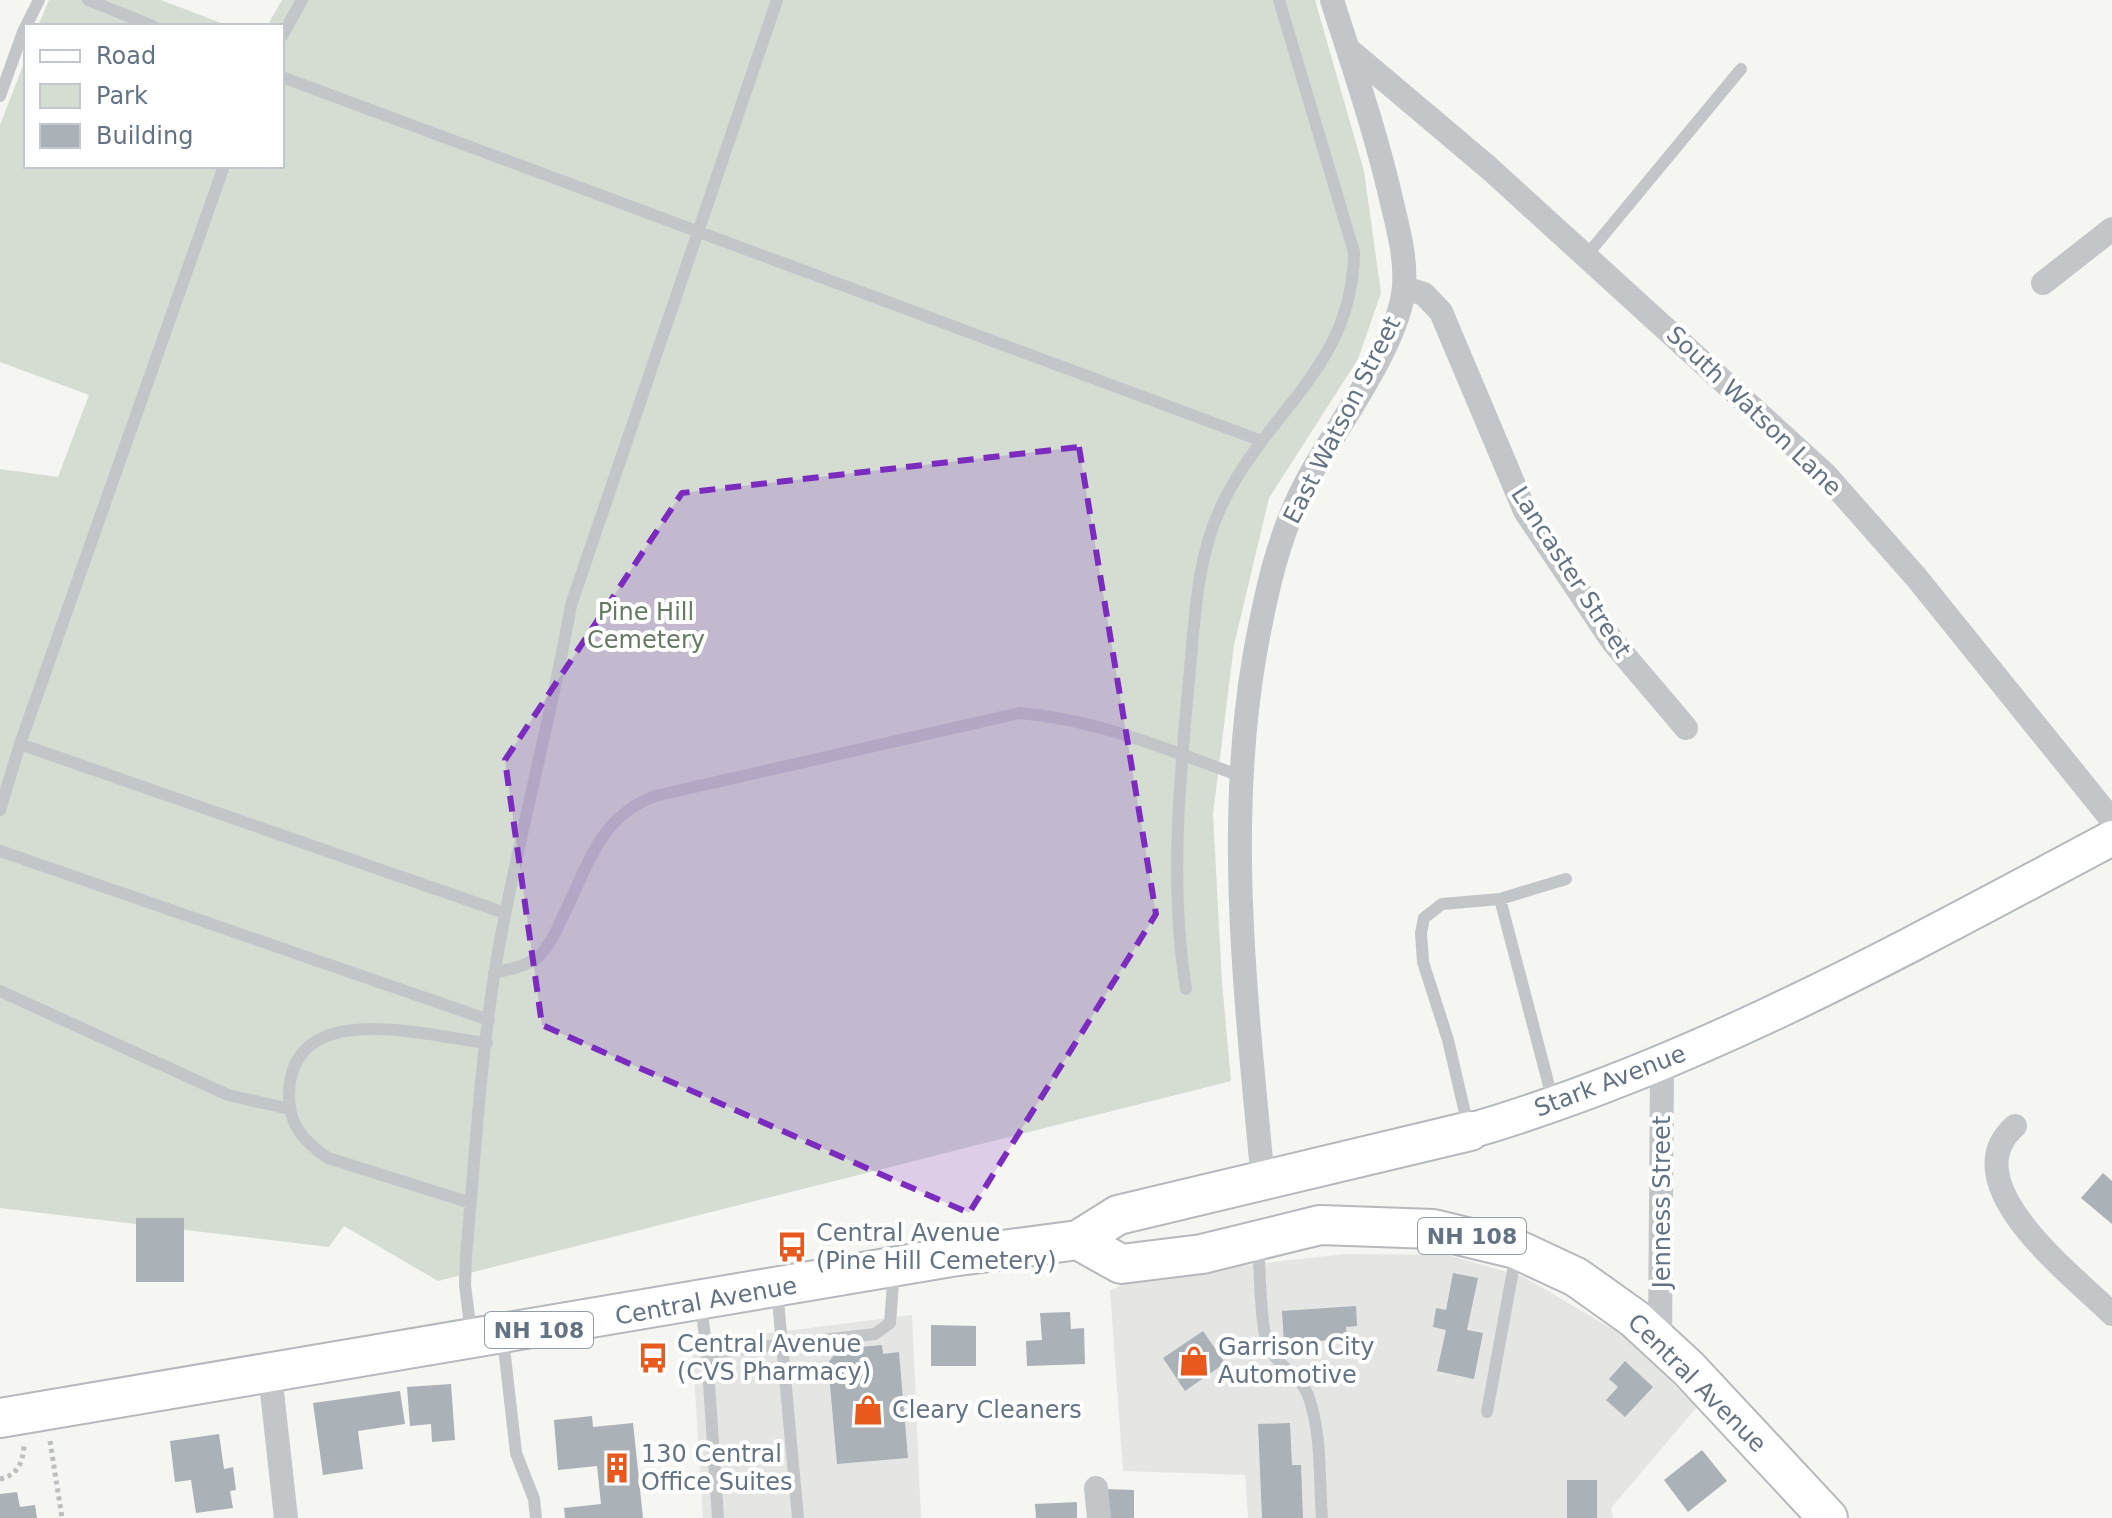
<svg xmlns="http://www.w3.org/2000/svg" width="2112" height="1518" font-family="'DejaVu Sans',sans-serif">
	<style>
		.built { fill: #e5e6e4 }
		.green { fill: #d5dcd2 }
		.building { fill: #aab1b7 }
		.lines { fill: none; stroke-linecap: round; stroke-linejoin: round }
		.secondary-casing { stroke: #b4b9be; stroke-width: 38 }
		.primary-casing { stroke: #b5b9bd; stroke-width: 42 }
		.path { stroke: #bcbec0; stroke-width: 5; stroke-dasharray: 4 4; stroke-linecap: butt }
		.lane { stroke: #c2c6c9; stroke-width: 12 }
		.street { stroke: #c2c6c9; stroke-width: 24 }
		.secondary { stroke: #fff; stroke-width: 34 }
		.primary { stroke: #fff; stroke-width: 38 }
		.marked { fill: #7b2cbf; fill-opacity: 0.2; stroke: #7b2cbf; stroke-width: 6; stroke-dasharray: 16 10; stroke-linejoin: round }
		.labels { text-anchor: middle; stroke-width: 8; stroke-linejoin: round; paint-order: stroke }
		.shield { fill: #fff; stroke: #929da8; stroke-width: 2 }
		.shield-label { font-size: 22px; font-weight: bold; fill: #637383 }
		.street-label { font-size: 24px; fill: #637383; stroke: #fff }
		.park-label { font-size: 24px; fill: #657a62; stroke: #fff }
		.poi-label { font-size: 24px; fill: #637383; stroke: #fff; text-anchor: start }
	</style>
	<rect width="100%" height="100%" fill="#f5f5f1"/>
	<path class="built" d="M1346,1254L1448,1255L1524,1277L1621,1334L1697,1407L1611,1508L1613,1518H1248L1245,1475L1123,1471L1110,1290L1146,1276Z
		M912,1315L921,1518H703L692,1343Z"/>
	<path class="green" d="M49,0H161L229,26H38Z
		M282,0H1315L1364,171L1381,293L1358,359L1269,498L1234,645L1213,814L1222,983L1231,1081L438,1281L344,1226L329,1247L0,1208V469L58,477L89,395L0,362V125L26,58V166H282V26H267Z"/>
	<path class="building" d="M2103,1173L2112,1181V1224L2081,1198Z
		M136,1218H184V1282H136Z
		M1453,1273L1478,1278L1467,1330L1483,1333L1474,1379L1437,1371L1446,1330L1433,1327L1436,1308L1446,1310Z
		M1356,1306L1357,1326L1346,1327L1347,1339L1284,1343L1282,1311Z
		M1070,1312L1071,1329L1084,1328L1085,1364L1027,1366L1026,1341L1042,1340L1040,1313Z
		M931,1325L976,1326V1366H931Z
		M1203,1331L1225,1363L1185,1391L1163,1358Z
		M882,1345L883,1354L899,1352L908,1458L837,1464L828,1363L839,1349Z
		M1625,1361L1653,1387L1625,1417L1606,1400L1618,1387L1609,1379Z
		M451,1384L455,1440L432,1442L431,1424L410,1426L407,1387Z
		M400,1391L405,1424L358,1431L363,1469L323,1475L313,1403Z
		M592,1416L593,1427L633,1423L643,1518H565L564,1508L601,1504L597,1466L558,1470L554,1420Z
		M1290,1423L1292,1465H1301L1303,1518H1262L1258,1424Z
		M219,1434L224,1469L233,1467L236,1490L230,1491L233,1508L196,1513L191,1480L175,1482L170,1441Z
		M1702,1450L1727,1481L1688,1512L1664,1480Z
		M1567,1480H1597V1518H1567Z
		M1106,1489L1134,1490V1518H1105Z
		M17,1492L20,1507L35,1505L37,1518H0V1494Z
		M1077,1502V1518H1036L1035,1504Z"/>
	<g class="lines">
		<g class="secondary-casing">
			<path id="secondary" d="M1470,1131C1696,1065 1905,948 2112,838"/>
		</g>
		<g class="primary-casing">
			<path id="primary" d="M1078,1240L1118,1215L1470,1131
				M0,1418L951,1257L1078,1240L1121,1264L1202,1254L1320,1225L1433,1229L1516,1249L1576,1277L1635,1319L1689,1369L1828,1518"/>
		</g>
		<path class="path" d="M50,1441L62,1518
			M0,1479C18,1475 23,1462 24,1445"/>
		<path class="lane" d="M88,0L153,26
			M282,36L302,0
			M282,77L1262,441
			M0,96L23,32L39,0
			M1587,255L1741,69
			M20,744L505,913
			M0,810L20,744L224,166
			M0,851L489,1020
			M494,973C510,969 528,966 540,955C549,946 557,930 562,918C588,868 597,818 655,796L1019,713C1097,719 1168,750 1241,776
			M1186,989C1169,883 1180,775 1190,669C1195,616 1197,559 1220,509C1264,412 1353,369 1354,252L1279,0
			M0,991L228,1095L290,1109
			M1553,1101L1500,899L1566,879
			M1468,1126L1448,1040L1423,962L1421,933L1424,918L1442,904L1500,899
			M471,1203L328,1158C303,1141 288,1124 289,1093C293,996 426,1036 487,1043
			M1258,1244C1260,1268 1260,1329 1269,1348C1279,1368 1300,1375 1308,1395C1322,1433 1319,1479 1322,1518
			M777,1290L798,1518
			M701,1305L707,1353L875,1334L890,1323L894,1270
			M471,1333L465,1285L466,1255C475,1160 480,1064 495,970C515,847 550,727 571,605L777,0
			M503,1339L516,1453L534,1499L536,1518
			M707,1353L718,1518
			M1487,1412L1516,1254"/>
		<path class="street" d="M1348,49L1489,168L1825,474L1916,577L2112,820
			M2043,283L2112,229
			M1404,288L1424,294L1441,312L1525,511L1613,642L1686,728
			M2015,1126C1950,1183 2074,1276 2112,1314
			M1263,1181C1247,1008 1225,832 1254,659C1265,597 1278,533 1309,477C1337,426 1400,343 1404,286C1406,259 1399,232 1393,207C1377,136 1354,69 1332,0
			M1660,1341L1662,1064
			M270,1374L286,1518
			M1096,1488L1099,1518"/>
		<use href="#secondary" class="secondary"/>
		<use href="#primary" class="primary"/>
	</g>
	<path class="marked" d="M1079,447L1156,914L969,1213L542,1025L505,760L682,493Z"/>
	<defs>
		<g id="bus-bare" transform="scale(2.4)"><path d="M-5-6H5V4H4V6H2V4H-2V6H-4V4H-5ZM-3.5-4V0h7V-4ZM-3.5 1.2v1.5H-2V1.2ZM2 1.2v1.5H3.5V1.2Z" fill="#e8591e" stroke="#fff" stroke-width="2.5" paint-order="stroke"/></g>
		<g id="shop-bare" transform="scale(2.4)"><path d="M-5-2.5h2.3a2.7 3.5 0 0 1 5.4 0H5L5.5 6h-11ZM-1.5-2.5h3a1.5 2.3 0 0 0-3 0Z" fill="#e8591e" stroke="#fff" stroke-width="2.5" paint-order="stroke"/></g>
		<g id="building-bare" transform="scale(2.4)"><path d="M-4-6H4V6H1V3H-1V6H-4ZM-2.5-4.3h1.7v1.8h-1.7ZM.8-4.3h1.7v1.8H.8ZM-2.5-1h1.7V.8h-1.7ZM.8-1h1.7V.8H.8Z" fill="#e8591e" stroke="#fff" stroke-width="2.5" paint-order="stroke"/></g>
	</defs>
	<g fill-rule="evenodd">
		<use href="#bus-bare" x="792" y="1247"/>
		<use href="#bus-bare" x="653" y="1358"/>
		<use href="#shop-bare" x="1194" y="1361"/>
		<use href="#shop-bare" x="868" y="1410"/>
		<use href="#building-bare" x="617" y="1468"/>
	</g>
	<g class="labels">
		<g class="shield">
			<rect x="1418" y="1218" width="108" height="36" rx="6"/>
			<rect x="485" y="1312" width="108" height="36" rx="6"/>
		</g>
		<g class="shield-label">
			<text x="1472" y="1244">NH 108</text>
			<text x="539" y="1338">NH 108</text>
		</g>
		<g class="street-label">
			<text transform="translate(1754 411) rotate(44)" y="8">South Watson Lane</text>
			<text transform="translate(1342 420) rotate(-63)" y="8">East Watson Street</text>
			<text transform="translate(1571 572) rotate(57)" y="8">Lancaster Street</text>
			<text transform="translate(1610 1081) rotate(-21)" y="8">Stark Avenue</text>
			<text transform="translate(1662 1202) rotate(-90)" y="8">Jenness Street</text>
			<text transform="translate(706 1301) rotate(-10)" y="8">Central Avenue</text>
			<text transform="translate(1697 1383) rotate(45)" y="8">Central Avenue</text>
		</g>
		<g class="park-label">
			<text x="646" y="620">Pine Hill<tspan x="646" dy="28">Cemetery</tspan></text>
		</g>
		<g class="poi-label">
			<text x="816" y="1241">Central Avenue<tspan x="816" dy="28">(Pine Hill Cemetery)</tspan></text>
			<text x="677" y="1352">Central Avenue<tspan x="677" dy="28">(CVS Pharmacy)</tspan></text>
			<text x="1218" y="1355">Garrison City<tspan x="1218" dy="28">Automotive</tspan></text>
			<text x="892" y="1418">Cleary Cleaners</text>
			<text x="641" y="1462">130 Central<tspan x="641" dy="28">Office Suites</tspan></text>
		</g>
	</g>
	<rect x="24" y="24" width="260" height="144" fill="#ffffff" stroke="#c1c7cd" stroke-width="2"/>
	<rect x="40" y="50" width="40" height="12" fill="#ffffff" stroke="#c1c7cd" stroke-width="2"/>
	<text x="96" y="64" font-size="24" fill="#637383">Road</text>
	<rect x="40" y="84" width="40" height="24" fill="#d5dcd2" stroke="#c1c7cd" stroke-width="2"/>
	<text x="96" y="104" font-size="24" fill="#637383">Park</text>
	<rect x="40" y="124" width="40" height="24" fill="#aab1b7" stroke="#c1c7cd" stroke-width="2"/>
	<text x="96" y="144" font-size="24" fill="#637383">Building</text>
</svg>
